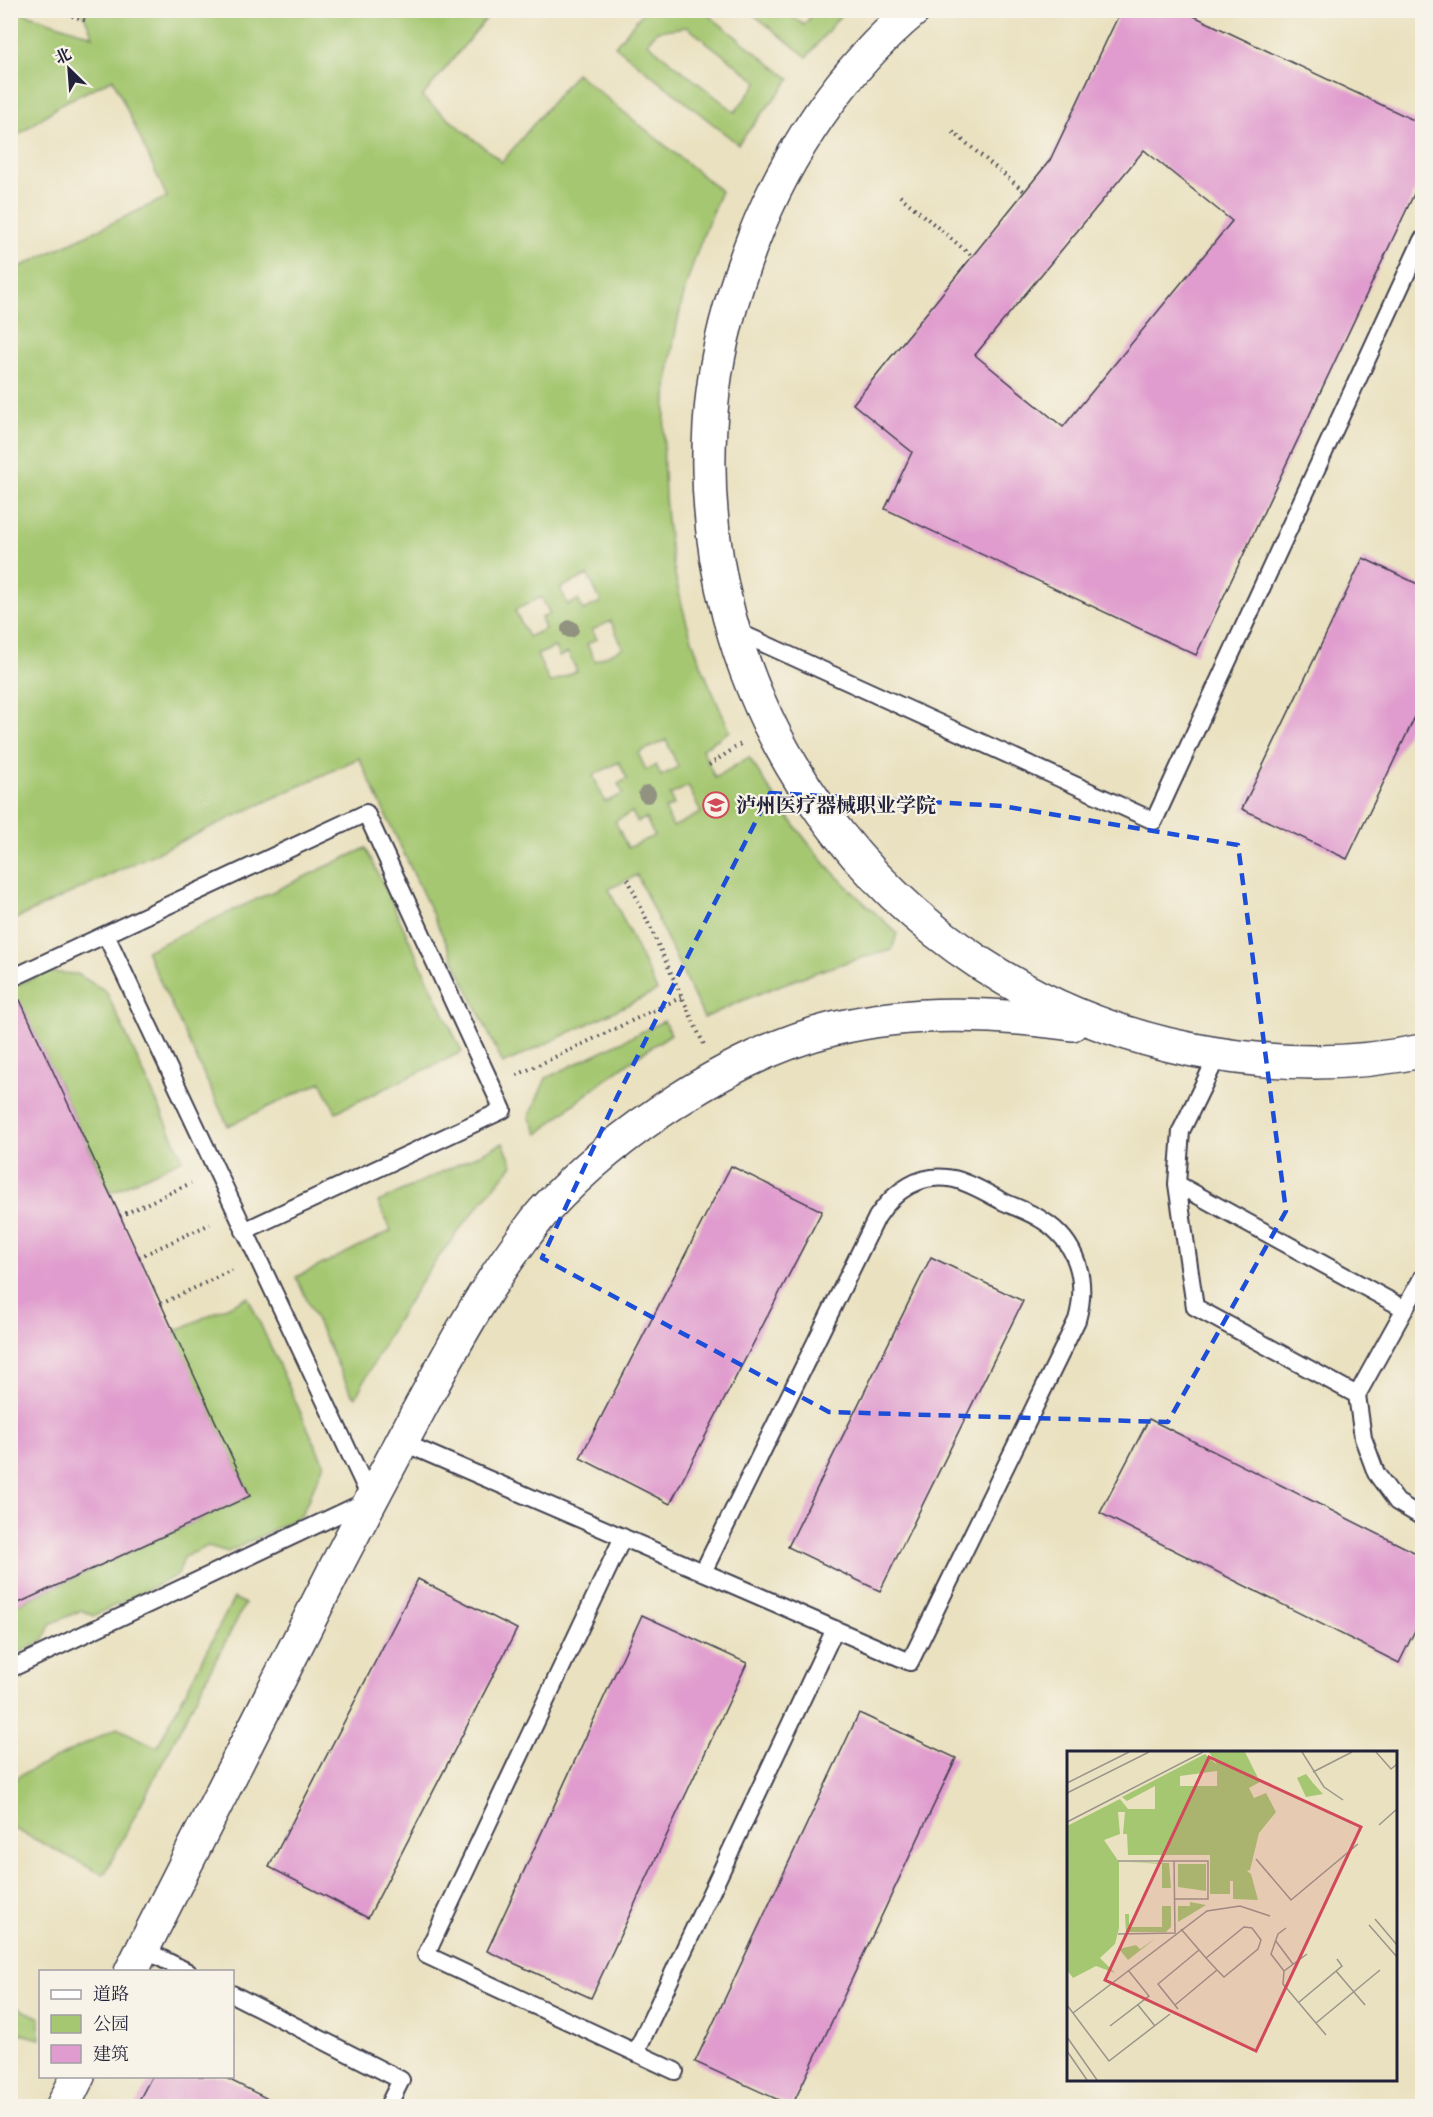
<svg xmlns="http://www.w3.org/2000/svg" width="1433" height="2117" font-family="'IM FELL French Canon','Noto Serif SC',serif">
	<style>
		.green { fill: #a5c771; stroke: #647456; stroke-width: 1.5; fill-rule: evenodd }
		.building { fill: #e09cce; fill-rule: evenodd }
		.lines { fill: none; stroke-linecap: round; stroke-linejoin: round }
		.service-casing { stroke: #403f4f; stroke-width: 20 }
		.minor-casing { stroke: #403f4f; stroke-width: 36 }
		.path { stroke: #403f4f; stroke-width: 4; stroke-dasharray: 1.5 4.5; stroke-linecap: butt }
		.service { stroke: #fff; stroke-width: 16 }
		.minor { stroke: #fff; stroke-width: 33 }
		.tree { fill: #919380 }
		.marked { fill: none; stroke: #1d4ed8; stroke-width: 4.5; stroke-dasharray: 12 8; stroke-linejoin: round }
		.labels { text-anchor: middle; stroke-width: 4.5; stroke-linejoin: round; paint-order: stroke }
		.poi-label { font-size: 20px; font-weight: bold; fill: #22223b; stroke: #f7f3e8; text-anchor: start }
		.inset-road { fill: none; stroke: #9a958b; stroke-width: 1.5 }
		.view { fill: #d1495b; fill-opacity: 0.15; stroke: #d1495b; stroke-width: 3 }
		.inset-edge { fill: none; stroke: #22223b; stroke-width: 3 }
	</style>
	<rect width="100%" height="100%" fill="#f7f3e8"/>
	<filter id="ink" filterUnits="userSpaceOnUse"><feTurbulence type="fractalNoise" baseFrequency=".0167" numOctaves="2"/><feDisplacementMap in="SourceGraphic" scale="12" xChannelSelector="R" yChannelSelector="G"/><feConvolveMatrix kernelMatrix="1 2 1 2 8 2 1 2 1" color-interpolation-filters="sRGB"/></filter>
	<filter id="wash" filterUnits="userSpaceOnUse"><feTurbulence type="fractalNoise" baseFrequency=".008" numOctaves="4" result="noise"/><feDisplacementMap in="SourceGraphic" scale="24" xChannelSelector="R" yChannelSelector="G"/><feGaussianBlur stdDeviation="1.35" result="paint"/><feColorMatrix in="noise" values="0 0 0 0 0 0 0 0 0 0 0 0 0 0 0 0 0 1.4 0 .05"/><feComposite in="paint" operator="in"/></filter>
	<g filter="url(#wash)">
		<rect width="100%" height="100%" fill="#eae1c0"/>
		<path class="green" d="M11,10L17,11L93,36L82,11H485L490,14L422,97L502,162L576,73L721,191C706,228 691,264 682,302C656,410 657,524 689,630C700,665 715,698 730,731L702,749L715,778L749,757C770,791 792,824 818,855C842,884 870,908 897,933L892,950C826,966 765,989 704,1018L637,875L609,889L657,991L503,1064L359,758L11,921V271L167,197L113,79L63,103L11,140ZM588,575L601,602L583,610L578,600L568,605L560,588ZM541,597L550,614L541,618L545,629L528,637L515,610ZM611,621L623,648L595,661L587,644L597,639L592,630ZM555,647L559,657L568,653L577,671L550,683L537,655ZM666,740L678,767L661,776L656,765L646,770L638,753ZM619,762L627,779L618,784L623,794L605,802L593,775ZM688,786L701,813L673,827L665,809L674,805L670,795ZM632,812L637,822L646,818L654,836L628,848L615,821Z
			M644,11H703L790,79L738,144L615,46ZM687,27L758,82L735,112L647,43L657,31Z
			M749,11H785L804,25L815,11H844L807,57Z
			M366,848L462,1052L336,1112L321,1082L228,1126L146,951Z
			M45,972L77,974L106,991L183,1159L110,1193L20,1001L11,1005L10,988Z
			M664,1021L671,1034C624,1064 580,1097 538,1134L529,1117L546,1078Z
			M503,1143L513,1165C483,1200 454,1235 427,1273C400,1312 378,1354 356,1397L351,1393L296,1277L391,1231L378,1202Z
			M248,1297L324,1464L301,1516L228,1552L208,1546L184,1557L178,1575L93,1616L82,1610L50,1624L44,1640L11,1657V1607L250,1496L173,1332Z
			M234,1598L245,1604L104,1875L11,1827V1789L17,1777L117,1728L157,1747Z
			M10,2004L40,2018V2039L11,2031Z"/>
		<g id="blocks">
			<path class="building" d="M1121,10H1181L1422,124V177L1196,655L885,509L912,452L853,404L1050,160ZM1144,150L1232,221L1063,427L975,355Z
				M1363,558L1422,586V702L1347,859L1242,809Z
				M20,1000L250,1496L10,1607V1005Z
				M731,1166L822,1211L670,1504L580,1458Z
				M931,1257L1023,1301L880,1591L788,1547Z
				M1149,1419L1422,1556V1616L1399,1663L1100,1513Z
				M418,1579L517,1629L368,1918L269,1867Z
				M642,1615L747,1663L591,1998L487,1951Z
				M859,1713L956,1758L792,2106L695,2062Z
				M152,2076H222L282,2106H136Z"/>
		</g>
	</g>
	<g filter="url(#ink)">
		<use href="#blocks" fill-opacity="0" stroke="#403f4f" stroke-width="1.5"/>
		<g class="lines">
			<g class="service-casing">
				<path id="service" d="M736,631L1154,821L1422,240
					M10,979L366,813L503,1110L244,1231
					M1218,1055L1181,1131L1177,1184L1195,1307L1357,1395L1422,1278
					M1177,1184L1405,1309
					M1357,1395L1363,1438L1376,1473L1397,1502L1422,1517
					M402,1442C572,1515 741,1588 910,1662L1077,1320C1088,1281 1078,1242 1042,1220C1030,1212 1017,1208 1004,1202C988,1194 971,1183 954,1179C920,1172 894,1191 877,1217L703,1572
					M623,1537L426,1955L675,2071
					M10,1669L371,1499L106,935
					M143,1949L188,1972
					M232,1994L401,2080L388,2106
					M636,2052L835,1629"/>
			</g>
			<g class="minor-casing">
				<path id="minor" d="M914,10C843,69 786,154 753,240C734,289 719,340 713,392C677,701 883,986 1188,1049C1264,1064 1346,1067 1422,1051
					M131,1972C201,1835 270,1698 339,1561C368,1505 398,1449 428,1393C457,1339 486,1287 523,1238C531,1228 537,1218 546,1209C614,1134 734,1053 833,1029C912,1010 993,1013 1072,1024
					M63,2106L78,2076"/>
			</g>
			<path class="path" d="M55,10L87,21
				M953,132L1024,191
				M900,196L972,256
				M709,765L741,744
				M628,879L704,1045
				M517,1075L682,997
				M120,1216L191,1183
				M139,1257L210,1224
				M161,1304L232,1270"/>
			<use href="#service" class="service"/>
			<use href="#minor" class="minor"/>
		</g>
		<g class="tree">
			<circle cx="570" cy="629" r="9"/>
			<circle cx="647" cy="794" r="9"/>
		</g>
	</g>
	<path class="marked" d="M770,793L1002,806L1238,845L1286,1211L1168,1422L829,1412L542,1258L618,1095Z"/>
	<defs>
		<g id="university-ring" transform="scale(1.35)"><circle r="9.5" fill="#f7f3e8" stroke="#d1495b" stroke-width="1.5"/><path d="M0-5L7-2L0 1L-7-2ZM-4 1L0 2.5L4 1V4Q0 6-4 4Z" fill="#d1495b"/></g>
	</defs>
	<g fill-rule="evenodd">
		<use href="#university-ring" x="716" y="805"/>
	</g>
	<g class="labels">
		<g class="poi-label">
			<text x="736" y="812">泸州医疗器械职业学院</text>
		</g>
	</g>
	<g transform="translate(1067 1751)">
		<rect width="330" height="330" fill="#eae1c0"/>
		<path d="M142,1H178L193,31L182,37L187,47L199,42L209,61L192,82L183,119L180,120L184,123L191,149L166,148V130H163V143H143V104H61L60,83H56L58,61H51L53,83L37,89L52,111V177L48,193L33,207L48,222L29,215L6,227L0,219V75L53,48L61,58H88V35L60,50L55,46L138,3L150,14ZM150,20V35H113V25ZM239,23L246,32L256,43L239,46L230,27ZM62,111L102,112L104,137H95V113ZM111,113H139V140L111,136ZM123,151L139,154L111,171V155H123ZM95,155H104V176L99,181H59L58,163H62V176H95ZM89,187L61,209L52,198L69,194L73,198Z" fill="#a5c771" fill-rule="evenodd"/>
		<path class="inset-road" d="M235,1L257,36L276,49M309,1L324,18L330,13M246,21L285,1M0,32L62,1M0,42L82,1M0,71L136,1M312,74L330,58M189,108L224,149L291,93M51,110H141V148H107M308,168L330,194M302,174L330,206M219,177L211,183L204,203L217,220L240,203M114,178L139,207L150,219L157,226L191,198L194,189L185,177L177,176L139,207M51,183L108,182L107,110M208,189L226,213M217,220L216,233L259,284M269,220L298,254M231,252L275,215L270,208M0,254L42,310L103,263M71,254L88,275M108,254L150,219M111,258L91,233L132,199M6,262L140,160L173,155L203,165M249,272L313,219M43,275L82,245L61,219M0,286L30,329M0,300L20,329"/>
		<path class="view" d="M142,6L294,76L189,300L38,229Z"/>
		<rect width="330" height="330" class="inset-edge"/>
	</g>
	<rect width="1433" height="2117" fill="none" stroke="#f7f3e8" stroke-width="36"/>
	<rect x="39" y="1970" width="195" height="108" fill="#f7f3e8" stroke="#a29fa3" stroke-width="1.5"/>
	<rect x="51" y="1990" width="30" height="9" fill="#ffffff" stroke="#a29fa3" stroke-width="1.5"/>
	<text x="93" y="2000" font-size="18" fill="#22223b">道路</text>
	<rect x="51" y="2015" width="30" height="18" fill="#a5c771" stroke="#a29fa3" stroke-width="1.5"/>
	<text x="93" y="2030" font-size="18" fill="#22223b">公园</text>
	<rect x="51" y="2045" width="30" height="18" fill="#e09cce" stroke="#a29fa3" stroke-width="1.5"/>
	<text x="93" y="2060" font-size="18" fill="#22223b">建筑</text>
	<g transform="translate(69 69) rotate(335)" stroke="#f7f3e8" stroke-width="4.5" paint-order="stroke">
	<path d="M0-4.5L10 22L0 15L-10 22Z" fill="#22223b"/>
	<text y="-9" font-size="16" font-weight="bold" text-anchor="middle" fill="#22223b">北</text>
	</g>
</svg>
